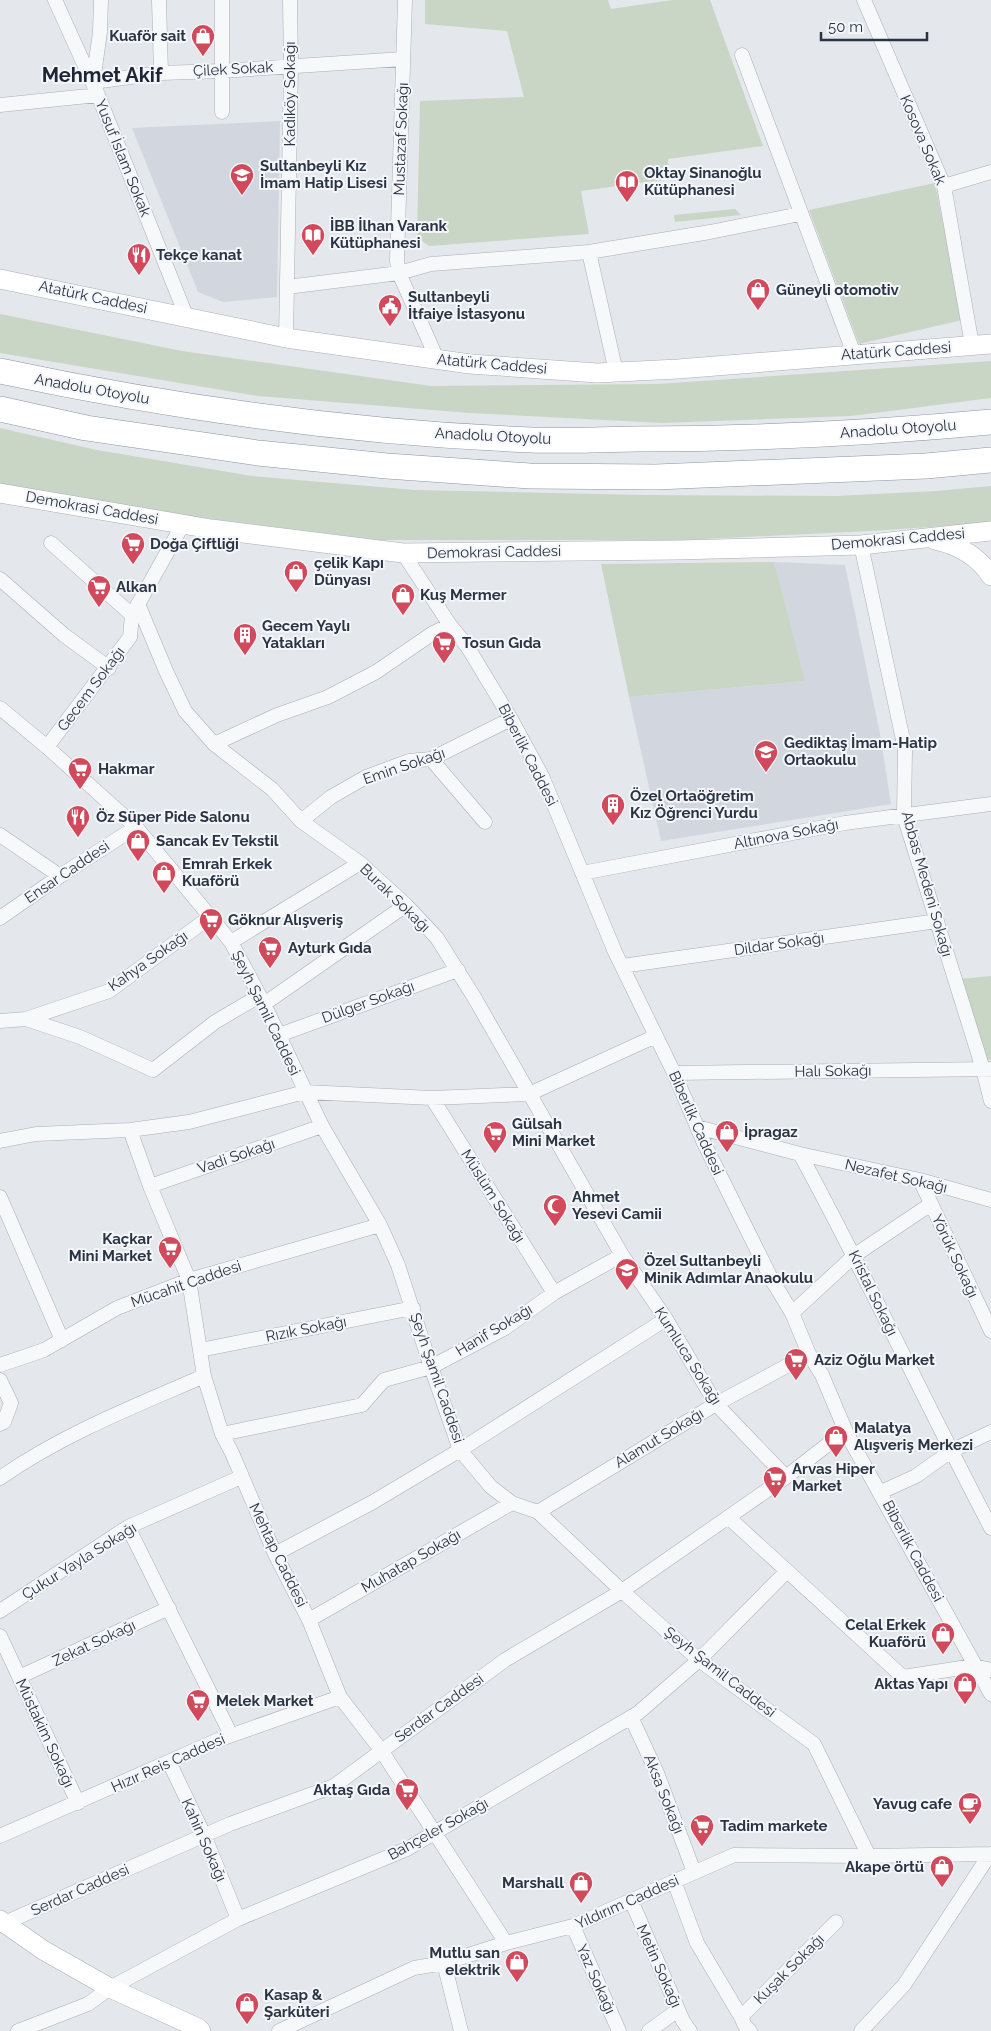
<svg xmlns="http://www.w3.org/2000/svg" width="991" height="2031" font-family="Raleway,sans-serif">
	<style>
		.built { fill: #d2d6de }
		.green { fill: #c9d6c5 }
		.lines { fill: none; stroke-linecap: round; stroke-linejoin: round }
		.street-casing { stroke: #a9aeb7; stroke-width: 15 }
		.secondary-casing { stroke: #a9aeb7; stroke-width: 20 }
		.highway-casing { stroke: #8b94a3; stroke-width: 26 }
		.street { stroke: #f7f8fa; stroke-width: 14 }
		.secondary { stroke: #fff; stroke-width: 19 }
		.highway { stroke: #fff; stroke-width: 25 }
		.labels { text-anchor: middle; stroke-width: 4; stroke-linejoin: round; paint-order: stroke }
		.poi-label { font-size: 15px; font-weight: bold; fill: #2b3445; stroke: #f4f6f9; text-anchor: start }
		.street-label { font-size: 15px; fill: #2b3445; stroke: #f4f6f9 }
		.district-label { font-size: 20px; font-weight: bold; fill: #1d2536; stroke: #f4f6f9 }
	</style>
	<rect width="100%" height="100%" fill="#e4e7ec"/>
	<path class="built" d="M280,121L277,297L223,302L198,292L132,128Z
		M774,562L845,565L880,734L891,804L661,841L629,697L804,681Z"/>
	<path class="green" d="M425,0H608L611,9L672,0H710L763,146L668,159L669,179L581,191L589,234L429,246L417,237L420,101L524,97L507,31L425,24Z
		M935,183L962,320L859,344L809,210Z
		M735,209L741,215L675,222L674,215Z
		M0,314L182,351L431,386L658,384L991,361V398L851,416L662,423L470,413L258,396L0,353Z
		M0,428L97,450L252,476L415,490L644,495L836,496L936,491L991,486V523L871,531L683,540H379L188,516L0,486Z
		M774,562L805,681L629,697L601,564Z
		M991,976V1060H985L960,979Z"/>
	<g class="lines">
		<g class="street-casing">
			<path id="street" d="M55,0L98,95L187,318
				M101,0L100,32L93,82L161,73L221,71L403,59
				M159,0L161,73
				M405,0L397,261L399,273L437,359
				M864,0L944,186L972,345
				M742,55L854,354
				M0,105L98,95
				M222,112V0
				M944,186L991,172
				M589,252L616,372
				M287,287L399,273L431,264L589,252L710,232L800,214
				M286,338L291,66L290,0
				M51,543L132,615
				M861,545L905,749L904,816L983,1069L991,1101
				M403,553L450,625L467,646L511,719L542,776L615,952L674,1073L704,1143L772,1280L792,1313L809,1354L822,1375L847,1434L991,1694
				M0,579L64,635L109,668
				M138,604L166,671L185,711L214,744L272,789L301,821L360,863L406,905L437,938L474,997L622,1255L666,1319L716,1404L786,1477
				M0,708L47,747L136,827L231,942L264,1004L322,1126L380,1225L398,1265L431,1367L460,1450L491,1487L512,1503L538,1512L622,1591L699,1660L814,1744L869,1856
				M214,744L277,715L328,697L376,672L433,633L450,625
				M47,747L130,637L132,615L183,524
				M431,759L485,822
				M301,821L331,797L366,777L409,761L431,759L511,719
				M0,835L60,876
				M582,873L845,823L991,804
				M0,918L60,876L136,827
				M231,942L360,863
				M622,966L937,921
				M264,1004L406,905
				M26,1019L109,991L210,917
				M0,1021L26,1019L80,1037L153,1070L215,1022L259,996
				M279,1035L458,970
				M674,1073L991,1069
				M432,1098L554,1293
				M697,1127L800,1154C867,1277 926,1404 991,1528
				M130,1130L150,1186L189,1280L204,1376L222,1434L232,1453L275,1554L309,1620L340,1697L381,1750L506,1943
				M0,1141L36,1134L130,1130L189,1122L305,1092L432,1098L529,1094L656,1036
				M800,1154L920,1180L991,1200
				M920,1180L991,1331
				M150,1186L322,1126
				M0,1197L62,1340
				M792,1313L855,1255L931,1204
				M200,1350L413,1308
				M0,1365L44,1350L117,1308L189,1280L380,1225
				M0,1380L11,1403L4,1422L0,1424
				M222,1434L362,1405L384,1380L431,1367L505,1328L554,1293L622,1255
				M0,1478C63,1434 135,1406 204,1376
				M881,1492L916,1476L951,1451L991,1432
				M538,1512L716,1404L809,1354
				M728,1517L903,1677L974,1666L991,1670
				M128,1527L231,1735
				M275,1554L373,1502L460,1450L666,1319
				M0,1611L128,1527L241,1477
				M309,1620L512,1503
				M0,1636L78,1803
				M19,1677L169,1608
				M631,1717L657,1773L694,1872
				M169,1762L204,1835L238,1919
				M0,1836L218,1740L340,1697
				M674,1881L697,1943L741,2017L745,2026L750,2031
				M631,1900L683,2021L690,2031
				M0,1925L230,1824L334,1786L505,1660L622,1591L786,1477L827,1445L847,1434
				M573,1926L619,2031
				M444,1963L461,2031
				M741,2017L836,1922
				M18,2031L88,2004L110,1988L238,1919L407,1849L638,1713L699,1660L787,1571
				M279,2031L414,1968L444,1963L506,1943L573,1926L734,1855L869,1856L991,1854
				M649,2031L678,2010
				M861,2031L904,1985L990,1854"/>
		</g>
		<g class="secondary-casing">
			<path id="secondary" d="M0,279L286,338L470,364L597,373L678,369L991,344
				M0,493L211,529L403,553L677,550L861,545L991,531
				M935,540C958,545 978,556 991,576
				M0,1920L43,1950L110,1988L198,2028L201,2031"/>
		</g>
		<g class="highway-casing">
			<path id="highway" d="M0,371C174,408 353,433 531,440C566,441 601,440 636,439C755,439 873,433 991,422
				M0,409L86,428L258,453L387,466L530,476L656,477L926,466L991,460"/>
		</g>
		<use href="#street" class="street"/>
		<use href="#secondary" class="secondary"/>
		<use href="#highway" class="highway"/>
	</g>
	<defs>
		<g id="shop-pin" transform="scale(1.25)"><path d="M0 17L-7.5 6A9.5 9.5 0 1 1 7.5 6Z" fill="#d1495b" stroke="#f4f6f9"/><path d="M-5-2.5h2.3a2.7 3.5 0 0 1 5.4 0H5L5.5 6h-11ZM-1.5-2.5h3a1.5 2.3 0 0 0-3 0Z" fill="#fff"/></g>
		<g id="school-pin" transform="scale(1.25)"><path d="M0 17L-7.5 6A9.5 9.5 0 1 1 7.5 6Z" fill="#d1495b" stroke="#f4f6f9"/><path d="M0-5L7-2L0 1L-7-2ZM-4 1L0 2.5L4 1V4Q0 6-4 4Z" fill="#fff"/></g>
		<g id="library-pin" transform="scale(1.25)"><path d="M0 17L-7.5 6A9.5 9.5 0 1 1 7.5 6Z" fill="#d1495b" stroke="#f4f6f9"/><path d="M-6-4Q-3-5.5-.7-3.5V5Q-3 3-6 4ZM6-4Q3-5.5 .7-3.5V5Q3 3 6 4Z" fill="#fff"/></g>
		<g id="restaurant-pin" transform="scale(1.25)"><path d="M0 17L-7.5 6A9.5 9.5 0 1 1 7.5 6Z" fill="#d1495b" stroke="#f4f6f9"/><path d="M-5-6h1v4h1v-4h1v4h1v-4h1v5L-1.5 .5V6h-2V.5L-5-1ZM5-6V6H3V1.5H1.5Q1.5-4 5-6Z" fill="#fff"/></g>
		<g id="civic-pin" transform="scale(1.25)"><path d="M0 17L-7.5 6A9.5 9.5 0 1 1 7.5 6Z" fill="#d1495b" stroke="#f4f6f9"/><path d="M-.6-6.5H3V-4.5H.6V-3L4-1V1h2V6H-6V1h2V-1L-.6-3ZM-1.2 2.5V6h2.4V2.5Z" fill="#fff"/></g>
		<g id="supermarket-pin" transform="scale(1.25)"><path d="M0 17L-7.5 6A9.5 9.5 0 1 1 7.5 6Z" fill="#d1495b" stroke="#f4f6f9"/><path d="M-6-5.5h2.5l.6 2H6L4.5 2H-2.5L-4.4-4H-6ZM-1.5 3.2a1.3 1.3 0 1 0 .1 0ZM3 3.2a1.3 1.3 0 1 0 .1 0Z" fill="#fff"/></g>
		<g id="building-pin" transform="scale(1.25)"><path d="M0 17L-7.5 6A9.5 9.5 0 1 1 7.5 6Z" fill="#d1495b" stroke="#f4f6f9"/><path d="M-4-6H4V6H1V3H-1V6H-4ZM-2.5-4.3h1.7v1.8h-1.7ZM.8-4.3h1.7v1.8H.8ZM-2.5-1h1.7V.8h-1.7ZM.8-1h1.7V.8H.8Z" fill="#fff"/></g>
		<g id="mosque-pin" transform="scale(1.25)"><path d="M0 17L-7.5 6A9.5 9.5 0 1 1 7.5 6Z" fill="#d1495b" stroke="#f4f6f9"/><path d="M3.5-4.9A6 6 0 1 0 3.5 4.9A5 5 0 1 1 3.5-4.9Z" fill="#fff"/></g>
		<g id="cafe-pin" transform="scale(1.25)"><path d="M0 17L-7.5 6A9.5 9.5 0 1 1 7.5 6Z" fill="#d1495b" stroke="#f4f6f9"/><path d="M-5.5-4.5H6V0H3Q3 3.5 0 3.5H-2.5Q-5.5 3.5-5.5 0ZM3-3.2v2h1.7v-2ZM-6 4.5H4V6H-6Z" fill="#fff"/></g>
	</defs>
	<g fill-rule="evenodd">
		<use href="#shop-pin" x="203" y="36"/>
		<use href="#school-pin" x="242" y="175"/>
		<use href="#library-pin" x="627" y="182"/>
		<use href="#library-pin" x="313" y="235"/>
		<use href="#restaurant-pin" x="139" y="255"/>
		<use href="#shop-pin" x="758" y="290"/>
		<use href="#civic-pin" x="390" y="306"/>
		<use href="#supermarket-pin" x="133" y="544"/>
		<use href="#shop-pin" x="296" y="572"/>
		<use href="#supermarket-pin" x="99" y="587"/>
		<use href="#shop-pin" x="403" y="595"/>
		<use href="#building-pin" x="245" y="635"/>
		<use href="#supermarket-pin" x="444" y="643"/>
		<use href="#school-pin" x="766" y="752"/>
		<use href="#supermarket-pin" x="80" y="769"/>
		<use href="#building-pin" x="613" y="805"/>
		<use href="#restaurant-pin" x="78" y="817"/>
		<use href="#shop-pin" x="138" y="841"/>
		<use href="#shop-pin" x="164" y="873"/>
		<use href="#supermarket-pin" x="211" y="920"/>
		<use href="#supermarket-pin" x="270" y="948"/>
		<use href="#shop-pin" x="727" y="1132"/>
		<use href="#supermarket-pin" x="495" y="1133"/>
		<use href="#mosque-pin" x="555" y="1206"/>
		<use href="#supermarket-pin" x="170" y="1248"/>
		<use href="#school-pin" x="627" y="1270"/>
		<use href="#supermarket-pin" x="796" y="1360"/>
		<use href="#shop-pin" x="836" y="1437"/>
		<use href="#supermarket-pin" x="775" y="1478"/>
		<use href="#shop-pin" x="943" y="1634"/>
		<use href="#shop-pin" x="965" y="1684"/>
		<use href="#supermarket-pin" x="198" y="1701"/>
		<use href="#supermarket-pin" x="407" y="1790"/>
		<use href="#cafe-pin" x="970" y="1804"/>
		<use href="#supermarket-pin" x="702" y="1826"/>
		<use href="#shop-pin" x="942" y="1867"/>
		<use href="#shop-pin" x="581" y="1883"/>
		<use href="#shop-pin" x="517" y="1962"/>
		<use href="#shop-pin" x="247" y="2004"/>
	</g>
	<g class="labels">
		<g class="poi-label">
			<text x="186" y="41" text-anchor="end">Kuaför sait</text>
			<text x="260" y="171">Sultanbeyli Kız<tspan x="260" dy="17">İmam Hatip Lisesi</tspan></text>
			<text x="644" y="178">Oktay Sinanoğlu<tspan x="644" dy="17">Kütüphanesi</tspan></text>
			<text x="330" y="231">İBB İlhan Varank<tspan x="330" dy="17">Kütüphanesi</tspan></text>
			<text x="156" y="260">Tekçe kanat</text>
			<text x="776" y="295">Güneyli otomotiv</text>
			<text x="408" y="302">Sultanbeyli<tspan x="408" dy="17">İtfaiye İstasyonu</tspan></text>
			<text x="150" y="549">Doğa Çiftliği</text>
			<text x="314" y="568">çelik Kapı<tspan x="314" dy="17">Dünyası</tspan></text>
			<text x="116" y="592">Alkan</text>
			<text x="420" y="600">Kuş Mermer</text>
			<text x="262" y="631">Gecem Yaylı<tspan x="262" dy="17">Yatakları</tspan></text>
			<text x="462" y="648">Tosun Gıda</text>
			<text x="784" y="748">Gediktaş İmam-Hatip<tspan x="784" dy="17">Ortaokulu</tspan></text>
			<text x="98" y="774">Hakmar</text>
			<text x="630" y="801">Özel Ortaöğretim<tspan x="630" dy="17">Kız Öğrenci Yurdu</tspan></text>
			<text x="96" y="822">Öz Süper Pide Salonu</text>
			<text x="156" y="846">Sancak Ev Tekstil</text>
			<text x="182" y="869">Emrah Erkek<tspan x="182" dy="17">Kuaförü</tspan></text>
			<text x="228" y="925">Göknur Alışveriş</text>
			<text x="288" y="953">Ayturk Gıda</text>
			<text x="512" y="1129">Gülsah<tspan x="512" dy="17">Mini Market</tspan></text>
			<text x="744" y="1137">İpragaz</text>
			<text x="572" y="1202">Ahmet<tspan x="572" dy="17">Yesevi Camii</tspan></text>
			<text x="152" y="1244" text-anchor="end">Kaçkar<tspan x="152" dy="17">Mini Market</tspan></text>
			<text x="644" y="1266">Özel Sultanbeyli<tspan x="644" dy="17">Minik Adımlar Anaokulu</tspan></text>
			<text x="814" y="1365">Aziz Oğlu Market</text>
			<text x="854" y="1433">Malatya<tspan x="854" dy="17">Alışveriş Merkezi</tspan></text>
			<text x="792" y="1474">Arvas Hiper<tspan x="792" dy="17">Market</tspan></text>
			<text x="926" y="1630" text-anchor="end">Celal Erkek<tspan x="926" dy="17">Kuaförü</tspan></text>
			<text x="948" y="1689" text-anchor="end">Aktas Yapı</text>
			<text x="216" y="1706">Melek Market</text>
			<text x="390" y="1795" text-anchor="end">Aktaş Gıda</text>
			<text x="952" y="1809" text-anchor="end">Yavug cafe</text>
			<text x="720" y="1831">Tadim markete</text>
			<text x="924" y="1872" text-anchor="end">Akape örtü</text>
			<text x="564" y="1888" text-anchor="end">Marshall</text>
			<text x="500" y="1958" text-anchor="end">Mutlu san<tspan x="500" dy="17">elektrik</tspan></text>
			<text x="264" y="2000">Kasap &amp;<tspan x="264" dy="17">Şarküteri</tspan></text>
		</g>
		<g class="street-label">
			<text transform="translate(233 69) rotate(-3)" y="5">Çilek Sokak</text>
			<text transform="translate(290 94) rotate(-90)" y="5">Kadıköy Sokağı</text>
			<text transform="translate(401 139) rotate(-88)" y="5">Mustazaf Sokağı</text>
			<text transform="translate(923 140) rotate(67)" y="5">Kosova Sokak</text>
			<text transform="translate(123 158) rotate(68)" y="5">Yusuf İslam Sokak</text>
			<text transform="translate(93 297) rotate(12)" y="5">Atatürk Caddesi</text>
			<text transform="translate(896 351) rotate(-4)" y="5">Atatürk Caddesi</text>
			<text transform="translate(492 364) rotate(5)" y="5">Atatürk Caddesi</text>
			<text transform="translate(92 389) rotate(10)" y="5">Anadolu Otoyolu</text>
			<text transform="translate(898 429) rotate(-4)" y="5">Anadolu Otoyolu</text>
			<text transform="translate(493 436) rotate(3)" y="5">Anadolu Otoyolu</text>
			<text transform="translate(92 508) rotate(10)" y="5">Demokrasi Caddesi</text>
			<text transform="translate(898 539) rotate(-5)" y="5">Demokrasi Caddesi</text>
			<text transform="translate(494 552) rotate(-1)" y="5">Demokrasi Caddesi</text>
			<text transform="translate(91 689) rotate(-53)" y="5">Gecem Sokağı</text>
			<text transform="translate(528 755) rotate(63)" y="5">Biberlik Caddesi</text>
			<text transform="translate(404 766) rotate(-19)" y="5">Emin Sokağı</text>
			<text transform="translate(786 834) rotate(-11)" y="5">Altınova Sokağı</text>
			<text transform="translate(67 872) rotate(-34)" y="5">Ensar Caddesi</text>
			<text transform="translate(927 884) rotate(74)" y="5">Abbas Medeni Sokağı</text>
			<text transform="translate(395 898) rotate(44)" y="5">Burak Sokağı</text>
			<text transform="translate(779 944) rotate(-8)" y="5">Dildar Sokağı</text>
			<text transform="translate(148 961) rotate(-35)" y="5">Kahya Sokağı</text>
			<text transform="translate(368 1002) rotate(-20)" y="5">Dülger Sokağı</text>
			<text transform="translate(266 1013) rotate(64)" y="5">Şeyh Şamil Caddesi</text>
			<text transform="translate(833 1071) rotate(-1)" y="5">Halı Sokağı</text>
			<text transform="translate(696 1123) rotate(66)" y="5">Biberlik Caddesi</text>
			<text transform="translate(236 1156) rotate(-19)" y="5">Vadi Sokağı</text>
			<text transform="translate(896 1176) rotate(13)" y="5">Nezafet Sokağı</text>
			<text transform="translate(493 1196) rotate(58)" y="5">Müslüm Sokağı</text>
			<text transform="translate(955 1256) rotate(65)" y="5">Yörük Sokağı</text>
			<text transform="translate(186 1284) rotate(-19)" y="5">Mücahit Caddesi</text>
			<text transform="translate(873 1293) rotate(64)" y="5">Kristal Sokağı</text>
			<text transform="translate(306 1329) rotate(-11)" y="5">Rızık Sokağı</text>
			<text transform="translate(494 1330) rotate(-31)" y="5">Hanif Sokağı</text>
			<text transform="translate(688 1356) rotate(58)" y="5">Kumluca Sokağı</text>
			<text transform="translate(437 1378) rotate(71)" y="5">Şeyh Şamil Caddesi</text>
			<text transform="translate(659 1438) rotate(-31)" y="5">Alamut Sokağı</text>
			<text transform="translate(913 1551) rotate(62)" y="5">Biberlik Caddesi</text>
			<text transform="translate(278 1555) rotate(64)" y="5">Mehtap Caddesi</text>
			<text transform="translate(79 1561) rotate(-32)" y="5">Çukur Yayla Sokağı</text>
			<text transform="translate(411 1561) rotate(-30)" y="5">Muhatap Sokağı</text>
			<text transform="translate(94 1643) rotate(-25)" y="5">Zekat Sokağı</text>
			<text transform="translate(720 1672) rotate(38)" y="5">Şeyh Şamil Caddesi</text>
			<text transform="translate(439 1708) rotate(-36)" y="5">Serdar Caddesi</text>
			<text transform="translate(45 1733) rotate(65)" y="5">Müstakim Sokağı</text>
			<text transform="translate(168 1763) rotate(-24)" y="5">Hızır Reis Caddesi</text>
			<text transform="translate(664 1794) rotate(68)" y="5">Aksa Sokağı</text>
			<text transform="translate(438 1829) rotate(-29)" y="5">Bahçeler Sokağı</text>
			<text transform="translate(204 1840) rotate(66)" y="5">Kahin Sokağı</text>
			<text transform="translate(80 1890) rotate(-24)" y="5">Serdar Caddesi</text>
			<text transform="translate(627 1902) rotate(-24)" y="5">Yıldırım Caddesi</text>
			<text transform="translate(659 1966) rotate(66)" y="5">Metin Sokağı</text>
			<text transform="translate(789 1969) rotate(-45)" y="5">Kuşak Sokağı</text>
			<text transform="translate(596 1979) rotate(66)" y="5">Yaz Sokağı</text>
		</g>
		<g class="district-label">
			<text x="102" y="82">Mehmet Akif</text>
		</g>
	</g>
	<path d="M821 32v8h106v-8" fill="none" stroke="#2b3445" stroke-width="2.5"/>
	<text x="828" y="32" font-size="15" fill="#2b3445" stroke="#f4f6f9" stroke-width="4" paint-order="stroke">50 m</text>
</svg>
